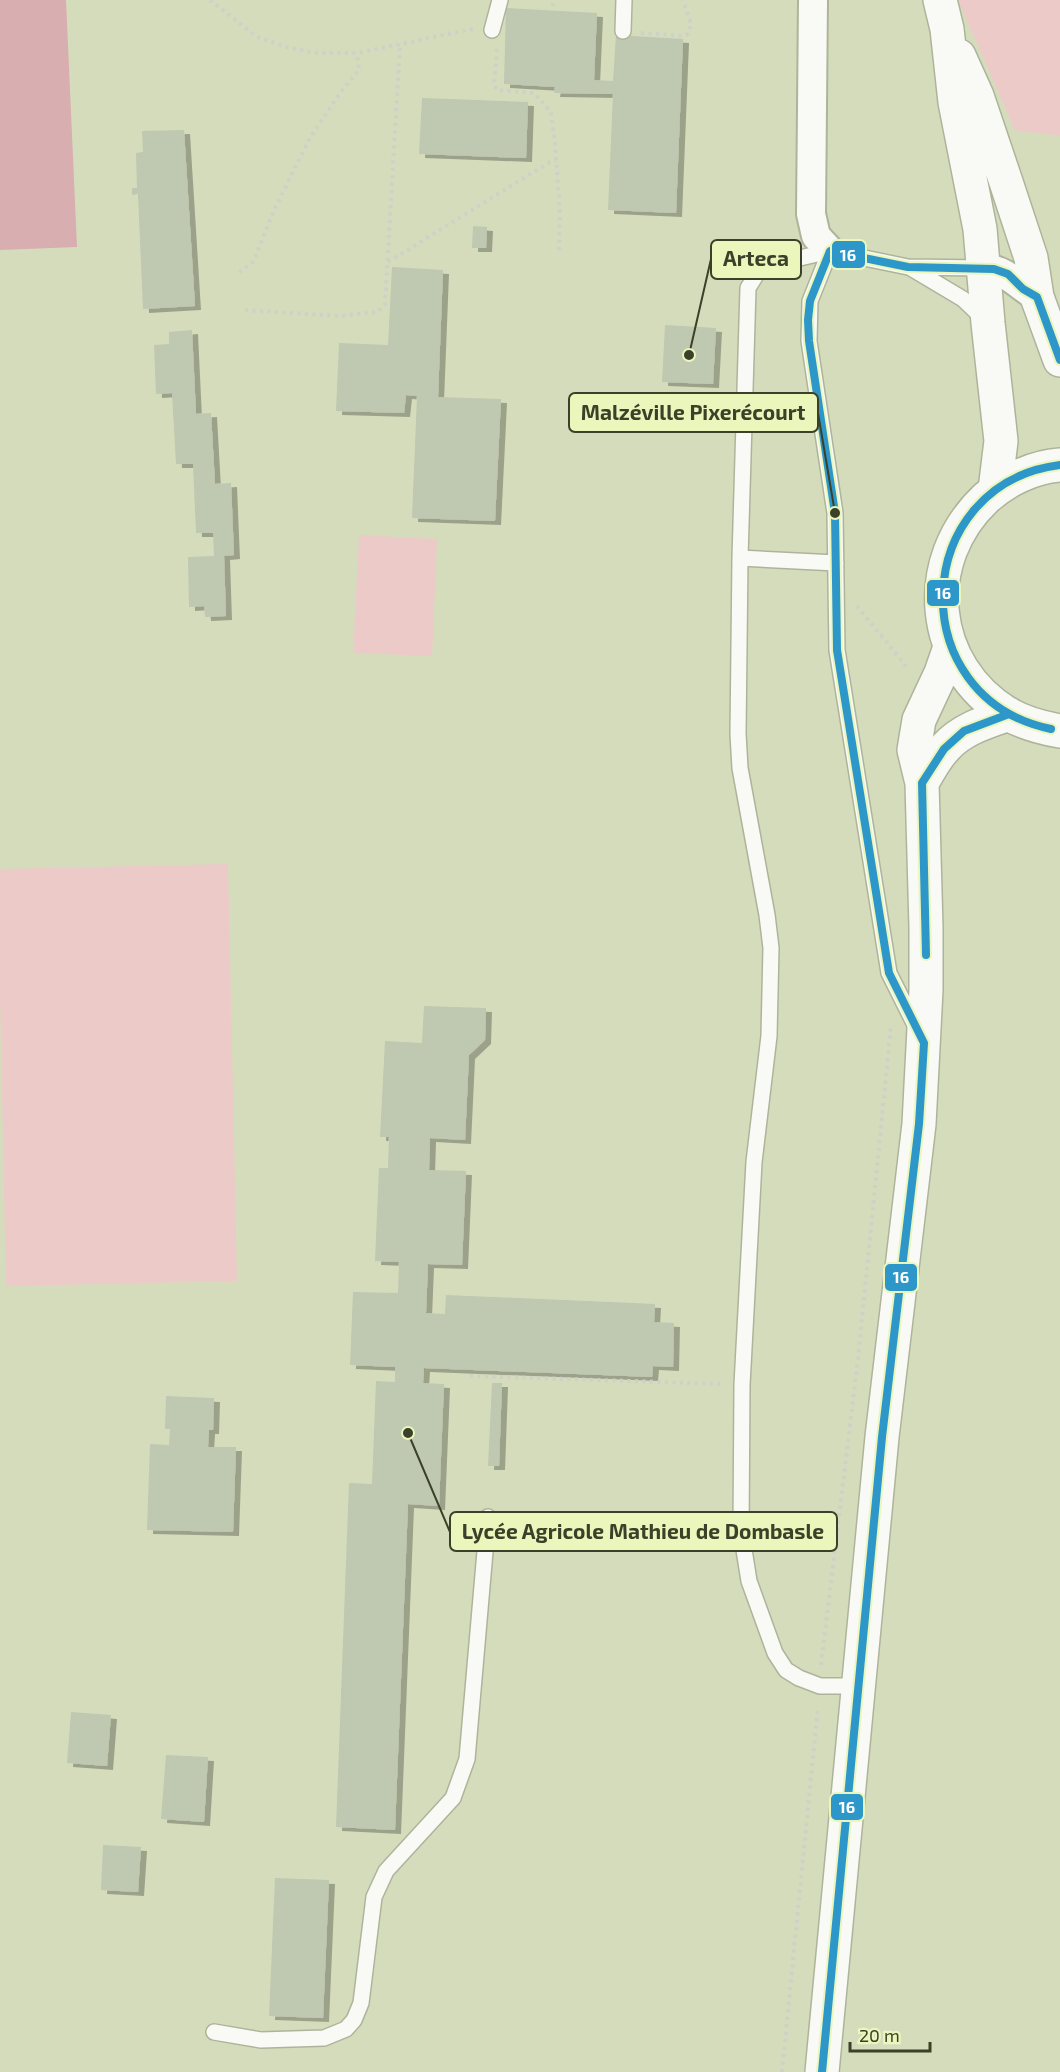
<svg xmlns="http://www.w3.org/2000/svg" width="1060" height="2072" font-family="'Exo 2',sans-serif">
	<style>
		.green { fill: #eccac8 }
		.forest { fill: #d9aeb0 }
		.building { fill: #bfc8b0; filter: url(#shadow) }
		.lines { fill: none; stroke-linecap: round; stroke-linejoin: round }
		.lane-casing { stroke: #aeb49b; stroke-width: 18 }
		.street-casing { stroke: #aeb49b; stroke-width: 32 }
		.secondary-casing { stroke: #aeb49b; stroke-width: 36 }
		.path { stroke: #ced1c7; stroke-width: 4; stroke-dasharray: 3 4.5; stroke-linecap: butt }
		.lane { stroke: #f9faf5; stroke-width: 15 }
		.street { stroke: #f9faf5; stroke-width: 28 }
		.secondary { stroke: #f9faf5; stroke-width: 33 }
		.bus-1-casing { stroke: #eaf6bc; stroke-width: 12 }
		.bus-1 { stroke: #2d97c9; stroke-width: 8 }
		.leader { fill: none; stroke: #3b4028; stroke-width: 2 }
		.callout-dot { fill: #3b4028; stroke: #eaf6bc; stroke-width: 2 }
		.callout { fill: #eaf6bc; stroke: #3b4028; stroke-width: 2 }
		.callout-label { font-size: 21px; text-anchor: middle; font-weight: bold; fill: #3b4028 }
		.line-badge { stroke: #eaf6bc; stroke-width: 2 }
		.badge-label { font-size: 16px; text-anchor: middle; font-weight: bold; fill: #fff }
	</style>
	<defs>
		<filter id="shadow"><feDropShadow dx="6" dy="4" stdDeviation="0" flood-color="#0004"/></filter>
	</defs>
	<rect width="100%" height="100%" fill="#d5dcbc"/>
	<path class="green" d="M958,0H1060V136L1015,130Z
		M359,535L437,539L432,656L353,653Z
		M228,864L237,1281L6,1286L0,996V869Z"/>
	<path class="forest" d="M0,0H66L77,247L0,250Z"/>
	<path class="building" d="M506,8L597,13L594,80L613,81L616,35L683,39L676,213L608,210L613,94L554,93L555,87L504,84Z
		M422,98L528,102L526,158L419,154Z
		M184,130L195,306L143,309L138,194L132,195V188H137L136,153L143,152L142,131Z
		M473,226L487,227L486,248H472Z
		M392,267L443,270L438,397L501,399L495,521L412,518L417,396L406,395L404,413L336,411L339,343L388,345Z
		M665,325L716,328L713,384L662,382Z
		M192,330L196,414L211,413L215,484L231,483L234,555L224,556L226,616L205,617L204,606L189,607L188,557L214,556L213,533H196L193,464H176L172,393L156,394L154,345L169,344V332Z
		M424,1006L486,1008L485,1040L469,1055L465,1140L430,1138L429,1170L466,1171L462,1265L428,1264L426,1313L445,1314L446,1295L655,1304L654,1322L674,1323L673,1367L653,1366L652,1377L424,1368L423,1383L444,1384L439,1506L408,1504L395,1830L336,1827L349,1483L372,1484L376,1381L395,1382V1367L350,1365L353,1292L398,1293L399,1262L375,1261L379,1168H388L389,1137H380L385,1041L422,1043Z
		M492,1383H502L499,1466H488Z
		M166,1396L214,1398L213,1430H209L208,1447H236L233,1532L147,1530L150,1444L169,1445L170,1429H165Z
		M71,1712L111,1715L107,1766L67,1763Z
		M166,1755L208,1757L204,1822L161,1819Z
		M103,1845L141,1847L138,1892L101,1890Z
		M275,1878L329,1880L323,2018L269,2016Z"/>
	<g class="lines">
		<g class="lane-casing">
			<path id="lane" d="M492,30L500,0
				M623,31L624,0
				M830,251L810,301L809,341L835,513L837,650L889,973L917,1029
				M911,268L963,299L984,319
				M740,558L738,734L740,768L767,915L771,948L769,1036L754,1162L742,1385L741,1531L749,1581L775,1653L786,1670L799,1678L820,1686H859
				M836,563L740,558L748,288L761,267L830,251L908,267L983,268
				M214,2032L261,2040L324,2038L346,2029L354,2020L361,2003L374,1897L386,1871L453,1798L467,1759L488,1517"/>
		</g>
		<g class="street-casing">
			<path id="street" d="M813,0L811,214L816,236L830,251
				M983,268C1006,269 1019,286 1037,297"/>
		</g>
		<g class="secondary-casing">
			<path id="secondary" d="M940,0L947,29L955,102L980,229L988,323L1001,441L995,490
				M959,56L977,96L1006,182L1031,258L1037,297L1060,360
				M1060,465C1033,467 1006,480 986,498C919,561 929,666 1008,714C1024,723 1042,728 1060,731
				M922,783C929,771 936,757 946,747C962,729 986,722 1009,714
				M822,2072L882,1437L919,1124L926,990V928L922,783L914,750L919,720L941,673L950,647"/>
		</g>
		<path class="path" d="M210,0L257,37L286,47L315,53H357L473,29
			M553,6V0
			M641,33L683,36L688,34L691,24L683,0
			M497,49L494,84L497,90L534,93L551,112L555,143L560,214L559,252
			M388,262L550,162L556,161
			M239,272L253,262L275,208L310,138L340,93L359,70L357,53
			M245,310L339,316L378,312L385,304L400,45
			M857,606L909,670
			M470,1376L722,1384
			M821,1665L858,1359L891,1026
			M782,2072L818,1706"/>
		<use href="#lane" class="lane"/>
		<use href="#street" class="street"/>
		<use href="#secondary" class="secondary"/>
		<g class="bus-1-casing">
			<path id="bus-1" d="M1051,729C901,698 910,484 1060,465
				M926,955L922,783L944,749L964,731L1009,714
				M822,2072L882,1437L919,1124L924,1043L889,973L837,650L835,513L809,341L808,320L810,301L830,251L908,267L994,269L1008,274L1023,289L1037,297L1060,360"/>
		</g>
		<use href="#bus-1" class="bus-1"/>
	</g>
	<path class="leader" d="M689 355L711 259M835 513L818 413M408 1433L450 1532"/>
	<g class="callout-dot">
		<circle cx="689" cy="355" r="6"/>
		<circle cx="835" cy="513" r="6"/>
		<circle cx="408" cy="1433" r="6"/>
	</g>
	<g class="callout">
		<rect x="711" y="240" width="90" height="39" rx="6"/>
		<rect x="569" y="393" width="249" height="39" rx="6"/>
		<rect x="450" y="1512" width="387" height="39" rx="6"/>
	</g>
	<g class="callout-label">
		<text x="756" y="266">Arteca</text>
		<text x="693" y="420">Malzéville Pixerécourt</text>
		<text x="643" y="1539">Lycée Agricole Mathieu de Dombasle</text>
	</g>
	<g class="line-badge">
		<rect x="831" y="240" width="35" height="29" rx="6" fill="#2d97c9"/>
		<rect x="926" y="579" width="34" height="28" rx="6" fill="#2d97c9"/>
		<rect x="884" y="1263" width="34" height="29" rx="6" fill="#2d97c9"/>
		<rect x="830" y="1793" width="34" height="28" rx="6" fill="#2d97c9"/>
	</g>
	<g class="badge-label">
		<text x="848" y="261">16</text>
		<text x="943" y="599">16</text>
		<text x="901" y="1283">16</text>
		<text x="847" y="1813">16</text>
	</g>
	<path d="M850 2042v9h80v-9" fill="none" stroke="#3b4028" stroke-width="3"/>
	<text x="859" y="2042" font-size="18" fill="#3b4028" stroke="#eaf6bc" stroke-width="4.5" paint-order="stroke">20 m</text>
</svg>
